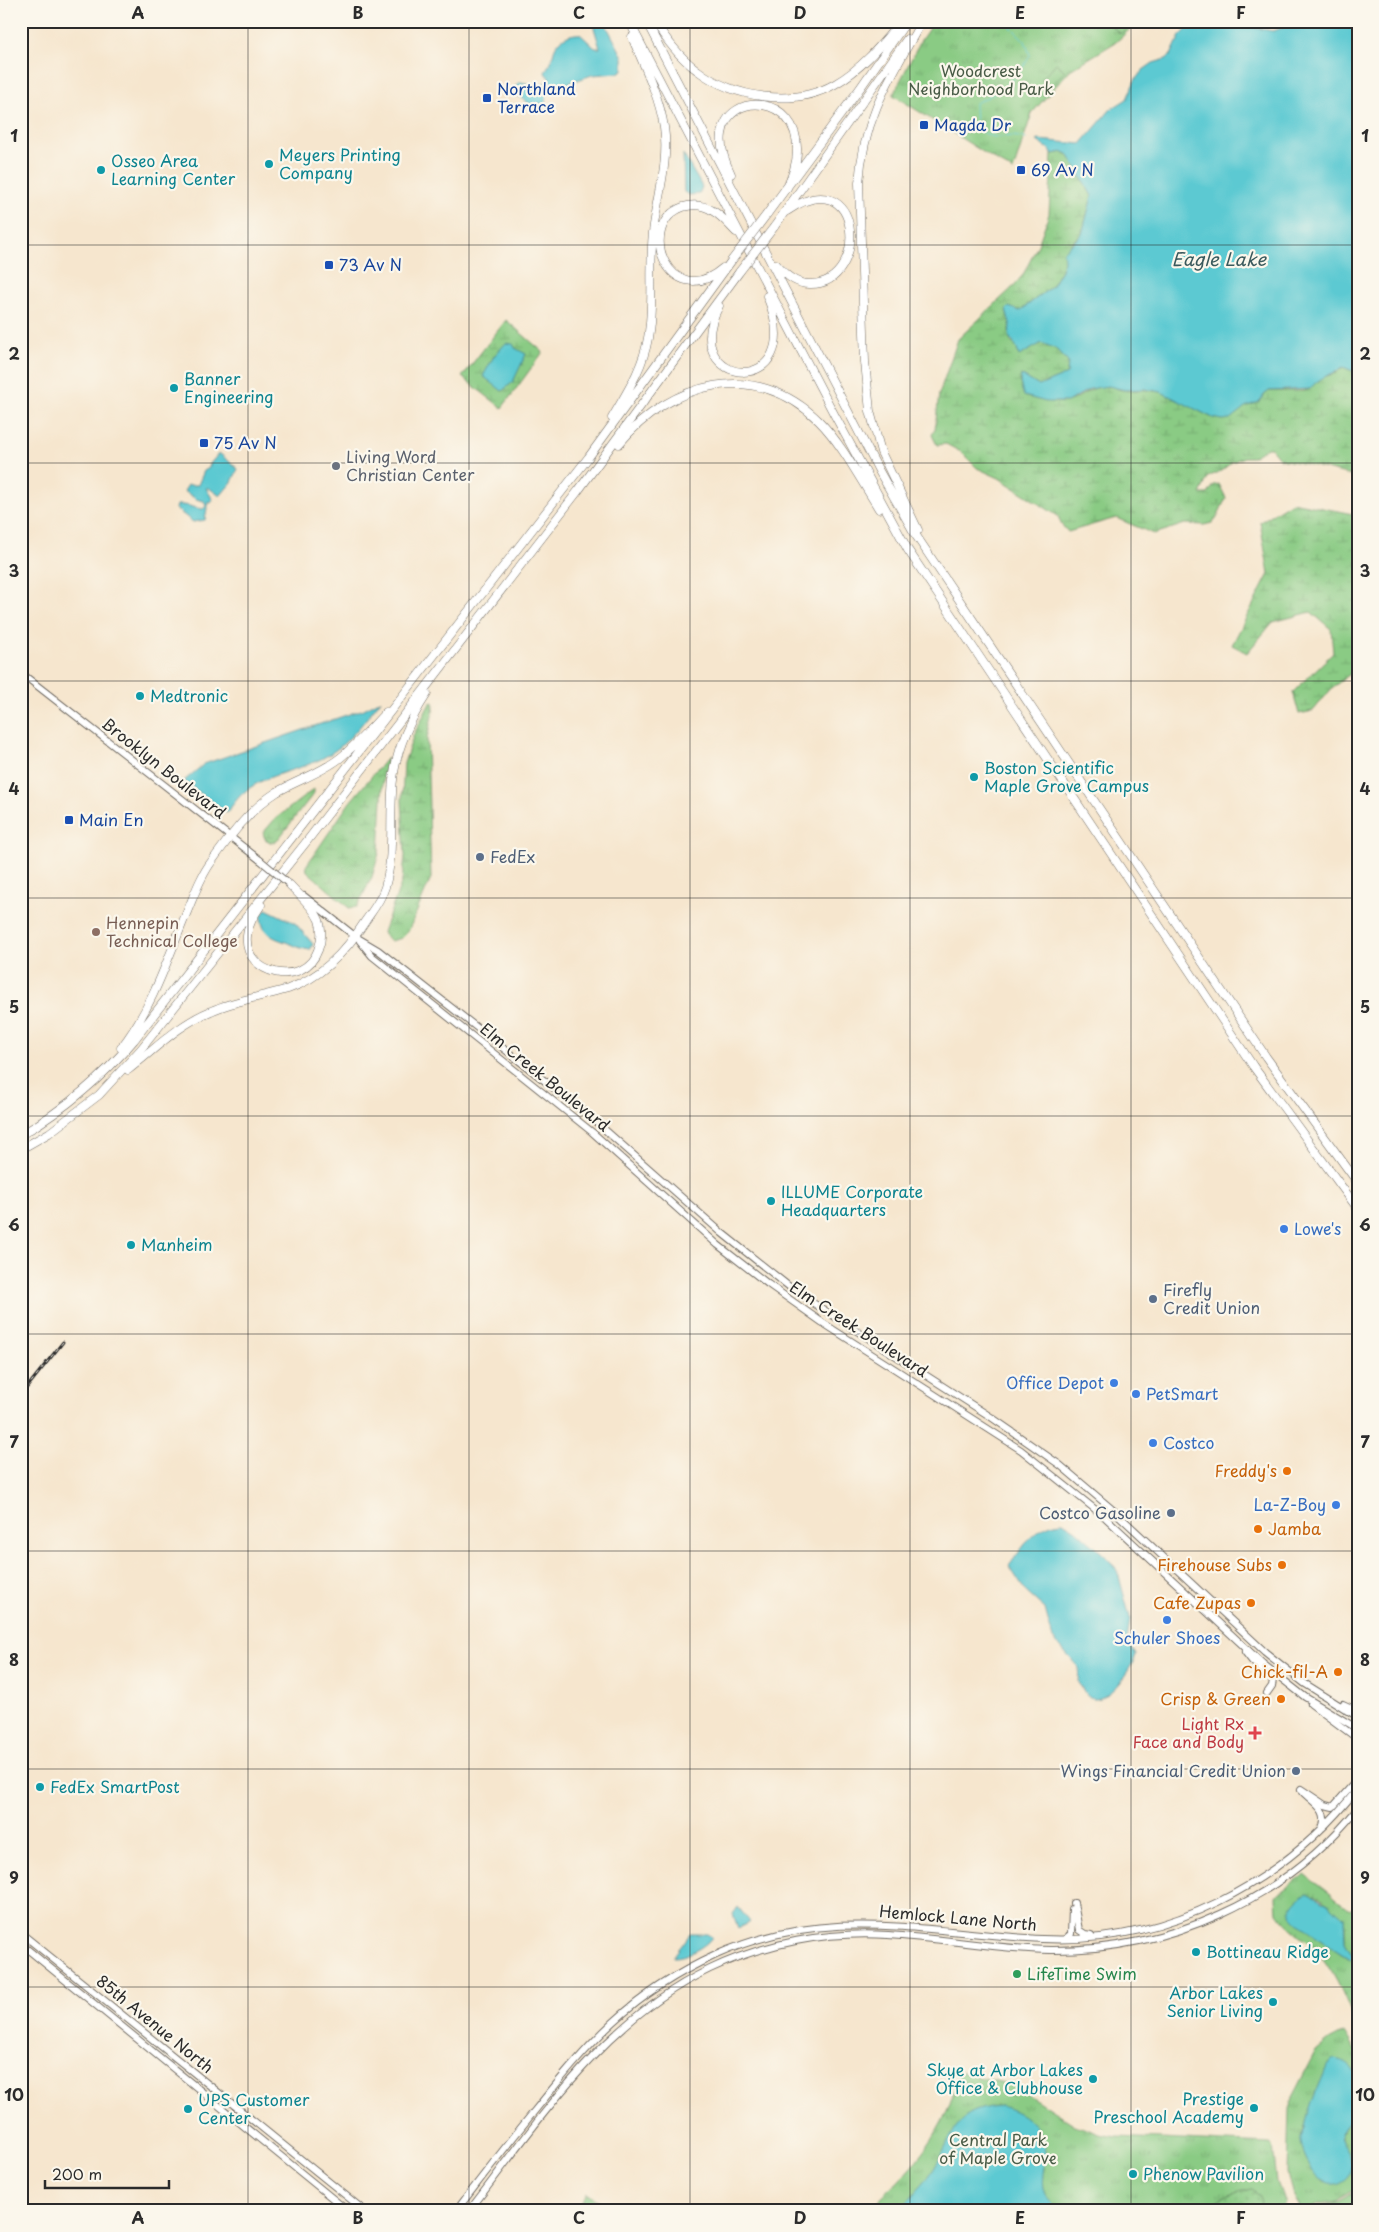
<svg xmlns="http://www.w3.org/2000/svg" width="1379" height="2232" font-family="'Playpen Sans',sans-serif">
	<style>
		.grass { fill: url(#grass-tufts); stroke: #5a7b58; fill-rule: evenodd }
		.wetland { fill: url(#wetland-marsh); stroke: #5a7b58 }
		.garden { fill: url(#garden-dots); stroke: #5a7b58 }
		.pitch { fill: #8acb84; stroke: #5a7b58 }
		.water { fill: #5cc9d2; stroke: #447a7e }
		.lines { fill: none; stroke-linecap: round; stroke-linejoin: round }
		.stream { stroke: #5cc9d2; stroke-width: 1 }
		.secondary-casing { stroke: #726c64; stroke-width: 8 }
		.motorway-casing { stroke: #726c64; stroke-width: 9 }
		.secondary { stroke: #fff; stroke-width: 6 }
		.motorway { stroke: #fff; stroke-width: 8 }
		.rail-casing { stroke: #2b2b2b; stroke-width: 3 }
		.rail { stroke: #fbf7ec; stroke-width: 1; stroke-dasharray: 4; stroke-linecap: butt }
		.secondary-bridge-casing { stroke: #726c64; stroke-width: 8; stroke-linecap: butt }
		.motorway-bridge-casing { stroke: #726c64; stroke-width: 9; stroke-linecap: butt }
		.secondary-bridge { stroke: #fff; stroke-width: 6 }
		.motorway-bridge { stroke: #fff; stroke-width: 8 }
		.grid { fill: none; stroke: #2b2b2b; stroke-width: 1; stroke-opacity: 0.55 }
		.transit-dot { fill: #1a4fb4; stroke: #fbf7ec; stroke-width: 2 }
		.culture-dot { fill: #0f9aa8; stroke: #fbf7ec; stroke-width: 2 }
		.worship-dot { fill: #6b7280; stroke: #fbf7ec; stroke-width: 2 }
		.service-dot { fill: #5c6f8a; stroke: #fbf7ec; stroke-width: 2 }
		.education-dot { fill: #8d6e63; stroke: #fbf7ec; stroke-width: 2 }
		.shop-dot { fill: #3f7fe0; stroke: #fbf7ec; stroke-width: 2 }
		.food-dot { fill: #e8710a; stroke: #fbf7ec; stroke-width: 2 }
		.health-dot { fill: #e0444e; stroke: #fbf7ec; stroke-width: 2 }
		.leisure-dot { fill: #2e9e5b; stroke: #fbf7ec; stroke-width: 2 }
		.labels { text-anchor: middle; stroke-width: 4.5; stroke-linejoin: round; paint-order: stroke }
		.park-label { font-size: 16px; fill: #485b46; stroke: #fbf7ec }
		.transit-label { font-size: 16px; fill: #164399; stroke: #fbf7ec; text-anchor: start }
		.culture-label { font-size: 16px; fill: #0d838f; stroke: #fbf7ec; text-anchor: start }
		.worship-label { font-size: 16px; fill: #5b616d; stroke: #fbf7ec; text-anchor: start }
		.street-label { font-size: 16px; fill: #2b2b2b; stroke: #fbf7ec }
		.service-label { font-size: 16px; fill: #4e5e75; stroke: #fbf7ec; text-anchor: start }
		.education-label { font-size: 16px; fill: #785e54; stroke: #fbf7ec; text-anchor: start }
		.shop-label { font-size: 16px; fill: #366cbe; stroke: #fbf7ec; text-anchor: start }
		.food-label { font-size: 16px; fill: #c56008; stroke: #fbf7ec; text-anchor: end }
		.health-label { font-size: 16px; fill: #be3a42; stroke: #fbf7ec; text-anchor: end }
		.leisure-label { font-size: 16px; fill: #27864d; stroke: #fbf7ec; text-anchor: start }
		.water-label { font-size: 18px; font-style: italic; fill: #3a5a5d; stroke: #fbf7ec }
		.neatline { fill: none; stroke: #2b2b2b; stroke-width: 2 }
		.grid-label { font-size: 16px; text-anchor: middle; font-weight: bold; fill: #2b2b2b }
	</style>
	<defs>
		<pattern id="grass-tufts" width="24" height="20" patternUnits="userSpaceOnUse" patternTransform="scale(1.25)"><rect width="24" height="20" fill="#8acb84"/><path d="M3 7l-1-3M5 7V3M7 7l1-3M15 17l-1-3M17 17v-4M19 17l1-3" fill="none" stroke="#77ae72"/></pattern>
		<pattern id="wetland-marsh" width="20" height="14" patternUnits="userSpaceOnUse" patternTransform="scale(1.25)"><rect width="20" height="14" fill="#8acb84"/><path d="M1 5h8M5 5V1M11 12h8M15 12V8" fill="none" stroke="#77ae72"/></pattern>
		<pattern id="garden-dots" width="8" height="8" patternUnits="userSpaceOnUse" patternTransform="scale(1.25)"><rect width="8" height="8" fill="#8acb84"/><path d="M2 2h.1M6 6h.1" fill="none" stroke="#77ae72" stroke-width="1.8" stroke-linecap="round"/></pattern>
	</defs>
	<rect width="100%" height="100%" fill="#fbf7ec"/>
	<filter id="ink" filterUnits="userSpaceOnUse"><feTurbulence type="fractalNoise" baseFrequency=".02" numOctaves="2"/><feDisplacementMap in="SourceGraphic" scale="10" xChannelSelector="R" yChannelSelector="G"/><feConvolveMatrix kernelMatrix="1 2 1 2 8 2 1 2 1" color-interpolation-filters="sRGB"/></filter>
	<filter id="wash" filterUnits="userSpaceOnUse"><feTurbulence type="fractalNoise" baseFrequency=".0096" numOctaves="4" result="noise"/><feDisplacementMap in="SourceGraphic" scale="20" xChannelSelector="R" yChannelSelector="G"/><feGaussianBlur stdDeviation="1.12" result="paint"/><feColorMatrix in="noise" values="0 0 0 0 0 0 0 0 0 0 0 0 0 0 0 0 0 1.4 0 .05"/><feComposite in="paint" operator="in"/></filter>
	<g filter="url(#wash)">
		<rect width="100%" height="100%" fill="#f6e6ce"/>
		<path class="grass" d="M934,21H1139L1116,42L1070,70L1032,113L1013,171L893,95L921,40Z
			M1305,1874L1350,1909L1358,1901V2031C1348,2004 1338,1978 1320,1955C1307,1939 1288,1929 1277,1912L1276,1897L1278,1894ZM1314,1895L1326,1903L1345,1924V1942L1351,1953L1350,1959L1307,1930L1291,1915Z
			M1344,2032L1358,2055V2074L1333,2060L1329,2063L1301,2136L1340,2142V2134L1352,2118L1358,2099V2115L1349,2130V2134L1350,2142L1358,2155V2188L1336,2201L1319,2204L1302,2211L1292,2193L1287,2173L1289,2109L1292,2097L1316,2051L1329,2040Z
			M958,2072L1013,2085L1075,2125L1100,2134L1117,2137L1270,2144L1273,2146L1277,2182L1285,2203L1273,2211H867C909,2174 950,2129 958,2072Z
			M1358,2190V2211H1310L1318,2207L1340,2201Z
			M587,2193L613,2211H575Z"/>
		<path class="wetland" d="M1064,152L1068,154L1092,196L1082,234L1072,242L1061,270L1051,287L1020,311L1009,307L1006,310L1010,323L1009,330L1011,342L1016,346L1019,355L1042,343L1056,349L1068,362L1067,374L1039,386L1021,375L1020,383L1024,396C1035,399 1059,405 1069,401C1083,397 1090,386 1108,386C1113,385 1117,390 1123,390C1135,391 1148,388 1161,392C1179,398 1196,410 1213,418L1259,402L1264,395L1269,391H1304L1310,389L1315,380L1336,373L1343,367L1358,373V477L1306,464L1280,459L1271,448H1267L1252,457H1244L1232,462L1221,471L1208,477L1200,494H1208L1214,485L1219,484L1226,498L1217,517L1212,523L1204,525L1185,524L1154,534L1116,518L1068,532L1061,524L1058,516L999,478L977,468L961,452L946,444L937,445L932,435L935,429L939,394L958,339L1011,289L1023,275L1038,245L1049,214L1052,154Z
			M506,320L543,352L502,408L462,377Z
			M1292,502L1358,515V668L1333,687L1313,711L1299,714L1293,692L1333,653L1331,629L1311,612L1273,622L1247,653L1232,645L1269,574L1260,522Z
			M433,702L434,707L427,738L431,878L408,932L402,938L391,941L384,935L383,932L402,881L405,856L402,800L404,763L414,734L430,703Z
			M387,758L383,782L379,853L372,877L357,907L349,908L307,871L306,866L350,802Z
			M314,789V793L276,842H270L265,839L263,833L275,819Z"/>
		<path class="garden" d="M1251,2189L1260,2195L1262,2201L1256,2210L1211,2211C1212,2195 1239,2193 1251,2189Z"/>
		<path class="pitch" d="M1106,21H1134L1122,33H1119Z
			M1056,63L1065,71L1049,88L1041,80Z"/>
		<path class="water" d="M592,21H604L623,57V70L618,73L592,75L569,83L545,85L547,94L545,104H530L518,96L516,85L520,82C536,84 534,91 550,79L545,73C546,68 549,66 551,62C553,57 553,51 556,46C560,38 572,33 580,34L595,48H600Z
			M1207,21H1220L1273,31L1301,21H1358V373L1343,367C1329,377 1321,375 1310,389L1269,391L1264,395L1259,402L1245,407L1230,419L1223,420L1213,418L1161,392L1145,389L1125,390L1108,386L1090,389L1067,402H1046L1024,396L1020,383L1021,375L1039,386L1067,374L1068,362L1056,349L1042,343L1019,356L1016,346L1009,337L1010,323L1006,310L1009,307L1020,311L1051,287L1061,270L1064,261L1063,252L1082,234L1092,196L1068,154L1064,152L1052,154L1050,150L1037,141L1039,140L1081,144L1111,109L1127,99L1135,80L1143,70L1153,63L1166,59L1171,55L1180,36L1190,26Z
			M683,154L700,183L702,187L699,194L689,195L684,192Z
			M506,343L513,344L515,348L526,354L513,382L502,391L483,376L494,356Z
			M219,453L238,469L232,482L220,496L209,488H206L213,500L211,503L208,502L205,520L193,522L176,509L177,505C187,504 193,508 203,509L206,506L204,501L196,499L184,491L188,485H198L204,471L209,468L210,464Z
			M381,700C363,722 347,747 321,759C295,772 263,774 241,795C236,800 231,807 227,813L184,781L204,764L364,709Z
			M266,909L295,923L313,944L310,950C302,949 298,947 291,944C275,938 262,936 261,916Z
			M1063,1522L1076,1530L1113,1563L1118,1573L1130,1618L1127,1640L1136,1655C1132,1668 1107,1706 1090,1698C1086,1696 1082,1687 1078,1683L1079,1668L1053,1639L1045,1609L1026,1592L1009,1566C1024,1546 1036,1523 1063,1522Z
			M1308,1892L1322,1902L1330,1903V1905L1344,1918L1345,1942L1354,1958L1351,1959C1341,1953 1292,1922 1291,1913C1290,1905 1302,1896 1308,1892Z
			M738,1907L750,1922L738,1928L733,1914Z
			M690,1934H707L712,1937C706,1947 684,1958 673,1957Z
			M1332,2060C1363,2060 1363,2097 1352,2118C1348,2125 1340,2130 1339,2138C1342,2147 1351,2156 1352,2165C1353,2177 1340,2186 1329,2184C1315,2180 1299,2151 1301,2137C1302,2133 1305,2130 1305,2126C1309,2106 1320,2085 1327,2066Z
			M1000,2106C1023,2111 1045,2127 1045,2153C1044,2179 1034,2196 1062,2211H902C911,2193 926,2183 935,2167C956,2132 954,2109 1000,2106Z"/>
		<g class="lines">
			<path class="stream" d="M1005,21L1025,41L1030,55C1020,78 997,94 975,103L976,126C998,147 1003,130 1026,139"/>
		</g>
	</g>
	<g filter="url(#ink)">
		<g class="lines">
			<g class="secondary-casing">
				<path id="secondary" d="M21,673L260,860
					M304,896L356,937L378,950L587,1114L722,1233L796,1292L991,1417L1060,1465L1113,1510L1265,1652L1304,1683L1358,1717
					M360,941L372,956L592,1132L718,1245L768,1284L823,1323L1021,1450L1106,1518L1263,1664L1305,1697L1358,1729
					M1245,1652L1252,1661L1273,1680L1272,1686L1267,1693
					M1311,1704L1358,1739
					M1343,1704L1358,1711
					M1301,1789L1325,1805L1333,1807L1358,1779
					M1303,1792C1314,1804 1330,1810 1322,1828
					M1074,1903L1079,1930L1085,1934L1091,1935
					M21,1933L365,2211
					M1065,1939L1071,1934L1072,1909
					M21,1944L348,2211
					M456,2211C481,2178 506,2146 532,2114C589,2043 630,1994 716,1955C829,1904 926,1933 1042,1939C1166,1945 1283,1884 1358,1788
					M469,2211C539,2121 604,2019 710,1969C765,1943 827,1931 888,1935C942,1938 996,1949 1050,1950C1167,1951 1284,1901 1358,1808"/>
			</g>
			<g class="motorway-casing">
				<path id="motorway" d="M629,21L834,414L908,550L1253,1066L1358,1209
					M646,21L879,471L915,534L1266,1057L1358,1183
					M654,21C666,39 679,57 697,70C734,98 793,108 835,84C863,68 881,45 901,21
					M731,174C725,162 720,147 722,134C728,90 799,95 797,151C797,164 792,176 787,188
					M767,214L858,91L907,21
					M774,227L907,39
					M776,264C785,275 796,285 811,284C870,284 863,158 787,211
					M723,268C670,314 634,225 683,207C693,204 704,205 713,211C722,216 729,225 736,232
					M719,306C675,389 811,402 767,296
					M612,418C627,392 643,368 648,338C655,301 648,262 654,225C659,191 669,160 664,127C659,95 644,66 632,37
					M619,444C671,382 755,358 819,421C842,444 861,481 879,509
					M918,530L881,452L870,411L865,362L859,183C863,118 891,76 922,21
					M261,905C255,914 248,924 247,936C243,975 304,989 318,950C322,940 322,929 319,920C313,906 299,895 289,884
					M121,1048C151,1009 166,964 184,919C193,899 199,878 212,861C231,835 250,809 277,792C298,780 321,773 340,758C357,744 371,728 386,712
					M128,1070C155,1049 179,1024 211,1011C235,1000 262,997 288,989C323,977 347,950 366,920C373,910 381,900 385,887C394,857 390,824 392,793C393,756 407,724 427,694
					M21,1135C63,1110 103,1077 134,1040L588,458L732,260
					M21,1149L49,1133L99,1095L141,1049L307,841L578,491L740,271"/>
			</g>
			<use href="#secondary" class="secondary"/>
			<use href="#motorway" class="motorway"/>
			<g class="rail-casing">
				<path id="rail" d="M21,1395L63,1342"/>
			</g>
			<use href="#rail" class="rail"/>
			<g class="secondary-bridge-casing">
				<path id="secondary-bridge" d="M260,860L289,884"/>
			</g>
			<g class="motorway-bridge-casing">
				<path id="motorway-bridge" d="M732,260L767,214
					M740,271L774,227"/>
			</g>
			<use href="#secondary-bridge" class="secondary-bridge"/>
			<use href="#motorway-bridge" class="motorway-bridge"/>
		</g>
	</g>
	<path class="grid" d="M248,21V2211M469,21V2211M690,21V2211M910,21V2211M1131,21V2211M21,245H1358M21,463H1358M21,681H1358M21,898H1358M21,1116H1358M21,1334H1358M21,1551H1358M21,1769H1358M21,1987H1358"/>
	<g class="transit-dot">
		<rect x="482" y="93" width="10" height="10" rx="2.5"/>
		<rect x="919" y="120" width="10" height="10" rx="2.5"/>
		<rect x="1016" y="165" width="10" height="10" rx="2.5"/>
		<rect x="324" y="260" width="10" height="10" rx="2.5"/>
		<rect x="199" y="438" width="10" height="10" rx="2.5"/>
		<rect x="64" y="815" width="10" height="10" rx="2.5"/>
	</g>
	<g class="culture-dot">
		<circle cx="269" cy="164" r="5"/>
		<circle cx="101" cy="170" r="5"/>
		<circle cx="174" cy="388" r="5"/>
		<circle cx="140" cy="696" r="5"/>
		<circle cx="974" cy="777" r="5"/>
		<circle cx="771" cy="1201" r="5"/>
		<circle cx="131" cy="1245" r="5"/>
		<circle cx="40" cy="1787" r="5"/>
		<circle cx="1196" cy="1952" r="5"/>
		<circle cx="1273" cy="2002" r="5"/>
		<circle cx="1093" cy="2079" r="5"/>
		<circle cx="1254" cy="2108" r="5"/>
		<circle cx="188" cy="2109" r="5"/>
		<circle cx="1133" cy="2174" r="5"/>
	</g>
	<circle class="worship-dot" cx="336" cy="466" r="5"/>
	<g class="service-dot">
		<circle cx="480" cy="857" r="5"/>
		<circle cx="1153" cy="1299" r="5"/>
		<circle cx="1171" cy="1513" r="5"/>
		<circle cx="1296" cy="1771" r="5"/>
	</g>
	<circle class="education-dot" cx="96" cy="932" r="5"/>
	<g class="shop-dot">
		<circle cx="1284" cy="1229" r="5"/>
		<circle cx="1114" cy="1383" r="5"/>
		<circle cx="1136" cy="1394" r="5"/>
		<circle cx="1153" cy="1443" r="5"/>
		<circle cx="1336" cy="1505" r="5"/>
		<circle cx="1167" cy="1620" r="5"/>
	</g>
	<g class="food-dot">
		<circle cx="1287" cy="1471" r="5"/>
		<circle cx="1258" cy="1529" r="5"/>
		<circle cx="1282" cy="1565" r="5"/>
		<circle cx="1251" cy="1603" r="5"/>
		<circle cx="1338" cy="1672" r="5"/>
		<circle cx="1281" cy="1699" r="5"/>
	</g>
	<path class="health-dot" d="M1252.5 1725.5h5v5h5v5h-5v5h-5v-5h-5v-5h5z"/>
	<circle class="leisure-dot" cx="1017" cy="1974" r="5"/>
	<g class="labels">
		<g class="park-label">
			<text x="981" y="77">Woodcrest<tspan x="981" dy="18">Neighborhood Park</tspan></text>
			<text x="998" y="2146">Central Park<tspan x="998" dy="18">of Maple Grove</tspan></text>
		</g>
		<g class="transit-label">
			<text x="497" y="95">Northland<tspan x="497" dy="18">Terrace</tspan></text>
			<text x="934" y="131">Magda Dr</text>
			<text x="1031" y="176">69 Av N</text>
			<text x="339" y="271">73 Av N</text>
			<text x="214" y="449">75 Av N</text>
			<text x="79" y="826">Main En</text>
		</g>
		<g class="culture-label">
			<text x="279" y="161">Meyers Printing<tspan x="279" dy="18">Company</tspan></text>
			<text x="111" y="167">Osseo Area<tspan x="111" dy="18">Learning Center</tspan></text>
			<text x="184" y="385">Banner<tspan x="184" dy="18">Engineering</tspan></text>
			<text x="150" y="702">Medtronic</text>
			<text x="984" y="774">Boston Scientific<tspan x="984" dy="18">Maple Grove Campus</tspan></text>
			<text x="781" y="1198">ILLUME Corporate<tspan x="781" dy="18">Headquarters</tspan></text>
			<text x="141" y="1251">Manheim</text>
			<text x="50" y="1793">FedEx SmartPost</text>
			<text x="1206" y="1958">Bottineau Ridge</text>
			<text x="1263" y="1999" text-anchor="end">Arbor Lakes<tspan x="1263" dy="18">Senior Living</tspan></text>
			<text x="1083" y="2076" text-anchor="end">Skye at Arbor Lakes<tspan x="1083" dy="18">Office &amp; Clubhouse</tspan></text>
			<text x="1244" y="2105" text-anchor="end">Prestige<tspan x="1244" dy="18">Preschool Academy</tspan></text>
			<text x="198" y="2106">UPS Customer<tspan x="198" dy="18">Center</tspan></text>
			<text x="1143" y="2180">Phenow Pavilion</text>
		</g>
		<g class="worship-label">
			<text x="346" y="463">Living Word<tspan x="346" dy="18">Christian Center</tspan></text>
		</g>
		<g class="street-label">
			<text transform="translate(164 768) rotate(38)" y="6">Brooklyn Boulevard</text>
			<text transform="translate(545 1077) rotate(39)" y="6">Elm Creek Boulevard</text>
			<text transform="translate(859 1329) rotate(33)" y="6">Elm Creek Boulevard</text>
			<text transform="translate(958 1918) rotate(5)" y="6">Hemlock Lane North</text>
			<text transform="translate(155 2024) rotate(39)" y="6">85th Avenue North</text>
		</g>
		<g class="service-label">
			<text x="490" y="863">FedEx</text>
			<text x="1163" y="1296">Firefly<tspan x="1163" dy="18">Credit Union</tspan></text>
			<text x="1161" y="1519" text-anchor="end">Costco Gasoline</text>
			<text x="1286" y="1777" text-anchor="end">Wings Financial Credit Union</text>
		</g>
		<g class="education-label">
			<text x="106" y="929">Hennepin<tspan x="106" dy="18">Technical College</tspan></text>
		</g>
		<g class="shop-label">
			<text x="1294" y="1235">Lowe's</text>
			<text x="1104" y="1389" text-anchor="end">Office Depot</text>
			<text x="1146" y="1400">PetSmart</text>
			<text x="1163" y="1449">Costco</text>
			<text x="1326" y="1511" text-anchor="end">La-Z-Boy</text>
			<text x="1167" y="1644" text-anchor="middle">Schuler Shoes</text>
		</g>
		<g class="food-label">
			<text x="1277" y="1477">Freddy's</text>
			<text x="1268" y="1535" text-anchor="start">Jamba</text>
			<text x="1272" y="1571">Firehouse Subs</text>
			<text x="1241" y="1609">Cafe Zupas</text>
			<text x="1328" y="1678">Chick-fil-A</text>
			<text x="1271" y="1705">Crisp &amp; Green</text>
		</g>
		<g class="health-label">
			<text x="1244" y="1730">Light Rx<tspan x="1244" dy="18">Face and Body</tspan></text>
		</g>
		<g class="leisure-label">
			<text x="1027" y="1980">LifeTime Swim</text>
		</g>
		<g class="water-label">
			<text x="1219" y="266">Eagle Lake</text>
		</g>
	</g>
	<rect width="1379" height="2232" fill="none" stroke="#fbf7ec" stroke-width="55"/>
	<path d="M45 2180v8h124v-8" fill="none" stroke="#2b2b2b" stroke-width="2.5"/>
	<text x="52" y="2180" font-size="15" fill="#2b2b2b" stroke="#fbf7ec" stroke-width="4" paint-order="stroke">200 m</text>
	<rect x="28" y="28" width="1324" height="2176" class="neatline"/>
	<g class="grid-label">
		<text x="138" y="19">A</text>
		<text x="358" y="19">B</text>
		<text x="579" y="19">C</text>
		<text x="800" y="19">D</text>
		<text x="1020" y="19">E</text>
		<text x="1241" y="19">F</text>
		<text x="14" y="142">1</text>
		<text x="1365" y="142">1</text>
		<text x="14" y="360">2</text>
		<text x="1365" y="360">2</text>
		<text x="14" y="577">3</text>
		<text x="1365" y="577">3</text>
		<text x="14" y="795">4</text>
		<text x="1365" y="795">4</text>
		<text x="14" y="1013">5</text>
		<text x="1365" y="1013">5</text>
		<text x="14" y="1231">6</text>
		<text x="1365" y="1231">6</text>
		<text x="14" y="1448">7</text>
		<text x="1365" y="1448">7</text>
		<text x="14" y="1666">8</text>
		<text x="1365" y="1666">8</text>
		<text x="14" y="1884">9</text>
		<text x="1365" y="1884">9</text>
		<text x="14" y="2101">10</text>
		<text x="1365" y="2101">10</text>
		<text x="138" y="2224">A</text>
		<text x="358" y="2224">B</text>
		<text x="579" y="2224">C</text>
		<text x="800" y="2224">D</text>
		<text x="1020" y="2224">E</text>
		<text x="1241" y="2224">F</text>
	</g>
</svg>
